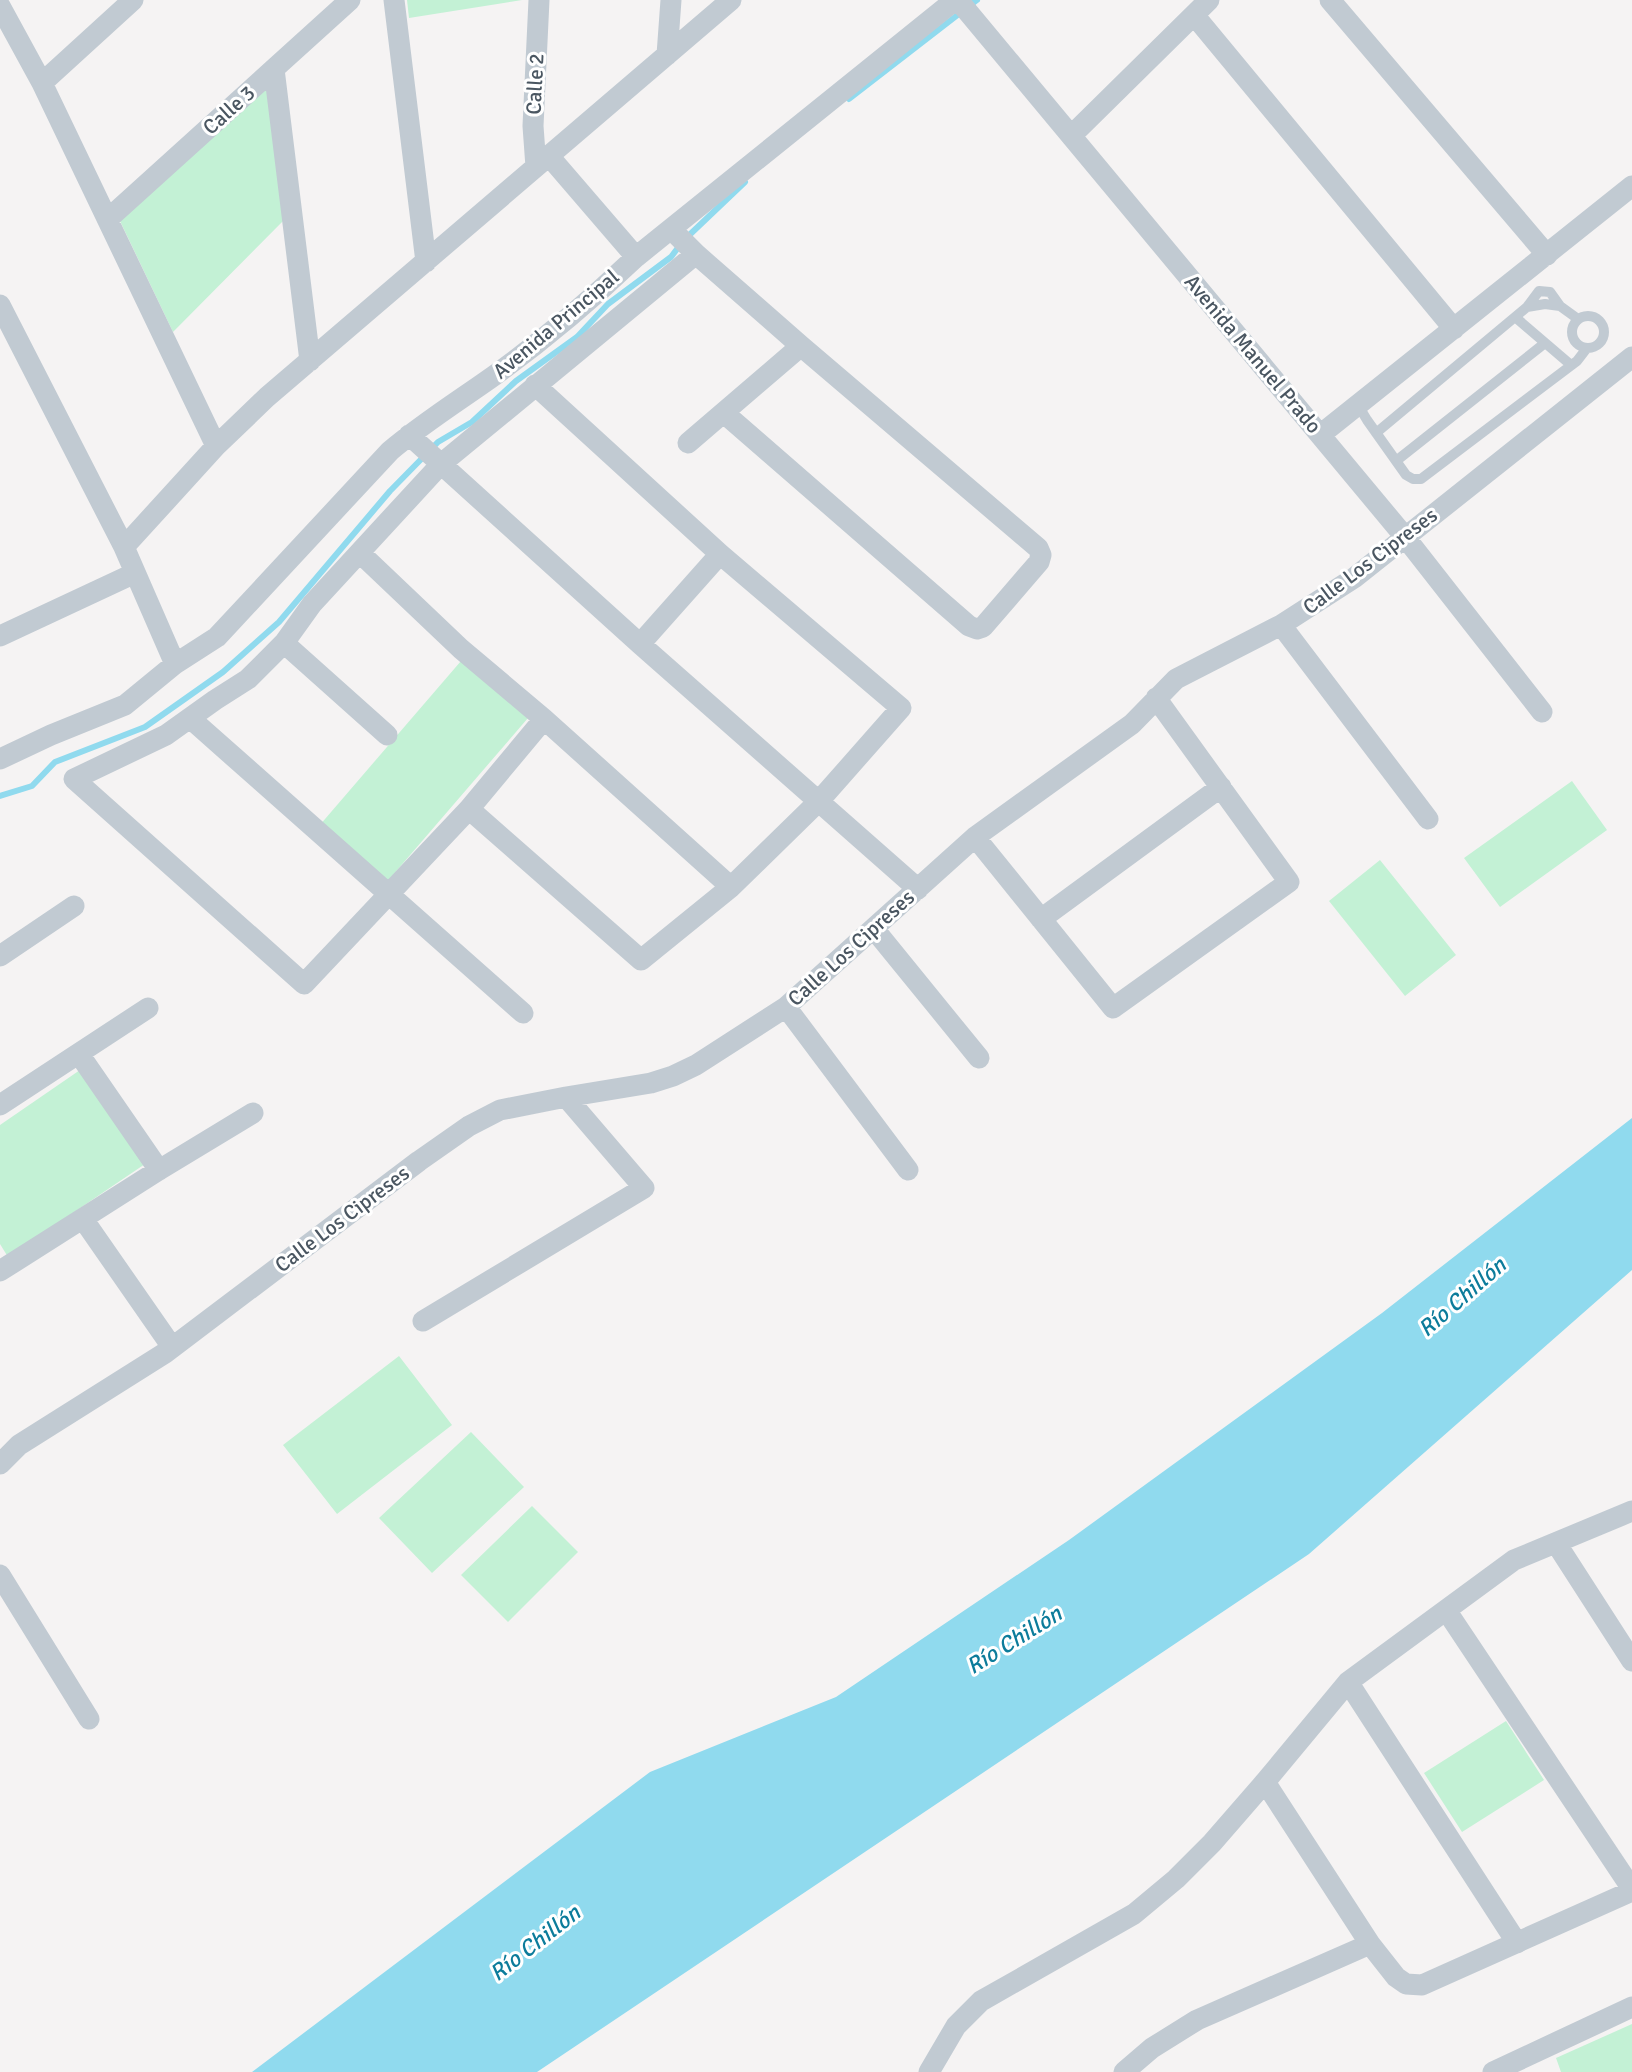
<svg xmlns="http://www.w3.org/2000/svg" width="1632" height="2072" viewBox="0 0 1632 2072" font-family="Signika,sans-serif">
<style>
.green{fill:#c3f1d5}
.water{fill:#90daee}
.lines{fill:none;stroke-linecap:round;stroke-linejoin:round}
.stream{stroke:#90daee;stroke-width:6}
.service{stroke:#c1cad2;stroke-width:10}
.minor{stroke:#c1cad2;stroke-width:21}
.labels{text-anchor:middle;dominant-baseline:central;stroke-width:6;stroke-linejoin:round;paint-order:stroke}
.street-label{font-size:21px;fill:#4a5661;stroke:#fff}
.water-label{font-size:23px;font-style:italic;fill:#0c7c9b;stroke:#fff}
</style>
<rect width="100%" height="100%" fill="#f5f3f3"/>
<path class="green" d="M407 0H522L409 18Z
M267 88 285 219 173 332 120 221Z
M461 661 528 718 386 883 319 826Z
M1572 781 1607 830 1500 907 1464 858Z
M1380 860 1456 955 1405 996 1329 901Z
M80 1070 145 1164 8 1257 0 1244V1125Z
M399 1356 452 1425 337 1514 283 1445Z
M471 1432 524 1487 432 1573 379 1518Z
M532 1506 578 1552 508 1622 461 1575Z
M1506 1721 1544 1780 1462 1832 1424 1773Z
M1632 2024V2072H1561L1556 2058Z"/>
<path class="water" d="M1632 1118V1270L1309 1554 537 2072H252L650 1772 836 1697 1069 1540 1382 1313Z"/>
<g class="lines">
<path class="stream" d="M849 99 977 0
M0 796 32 786 55 762 145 727 223 672 279 622 390 491 438 442 472 422 516 381 577 337 608 304 671 257 683 241 745 182"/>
<path class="service" d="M1527 307 1545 304 1560 306
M1572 332a16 16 0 1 1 32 0a16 16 0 1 1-32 0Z
M1515 317 1571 365
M1358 405 1367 420 1406 475 1413 479H1421L1577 361 1587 348
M1376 433 1527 307 1539 291 1550 292 1560 306 1578 319
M1396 461 1545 343"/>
<path class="minor" d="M394 0 426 262
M958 0 1405 537 1542 712
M1330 0 1547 255
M0 6 42 83 216 446
M1194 15 1454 329
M667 55 671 0
M274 69 310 361
M42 83 133 0
M1071 136 1209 0
M549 156 636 257
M536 167 533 126 539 0
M108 219 350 0
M671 229 696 254 801 346 1038 548 1041 555 1039 562 983 627 977 629 969 626 724 413
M0 305 124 547 175 664
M409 435 640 644 918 889
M1320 435 1632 186
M688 443 801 346
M124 547 216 446 267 397 731 0
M360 553 461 649 544 719 731 887
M1281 625 1428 819
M0 636 135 573
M284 643 387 735
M640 644 720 554
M191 719 523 1013
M544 719 469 809 304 984 74 779 166 735 215 700 248 679 284 643 312 604 441 464 696 254
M0 759 51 735 125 705 175 664 217 637 390 451C423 423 460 400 495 375 545 339 592 299 636 257L955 0
M469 809 641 960 731 887 819 801 901 708 720 554 535 385
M975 837 1113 1008 1289 882 1156 698
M1041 919 1221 787
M874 929 979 1058
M0 956 74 906
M786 1007 908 1170
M79 1054 159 1170
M0 1105 148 1008
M83 1219 172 1347
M0 1271 159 1170 253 1113
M423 1321 644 1188 566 1097
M0 1464 19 1445 165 1353 419 1161 469 1126 500 1110 566 1097 651 1083 673 1076 696 1065 786 1007 975 837 1132 724 1176 679 1281 625 1354 578 1632 357
M1556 1543 1632 1661
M0 1575 89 1719
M1446 1610 1632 1889
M1348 1682 1517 1943
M1265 1782 1370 1944 1396 1977 1406 1984 1422 1985 1632 1891
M929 2072 956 2026 981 2001 1134 1914 1176 1879 1212 1843 1265 1782 1348 1682 1514 1560 1632 1511
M1124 2072 1152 2048 1197 2020 1370 1944
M1493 2072 1632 2007"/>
</g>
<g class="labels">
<g class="street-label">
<text transform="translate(535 84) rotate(-87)">Calle 2</text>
<text transform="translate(229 110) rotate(-42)">Calle 3</text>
<text transform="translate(556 324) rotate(-40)">Avenida Principal</text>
<text transform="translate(1253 354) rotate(50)">Avenida Manuel Prado</text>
<text transform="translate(1370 561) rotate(-37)">Calle Los Cipreses</text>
<text transform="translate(851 948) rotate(-42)">Calle Los Cipreses</text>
<text transform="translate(342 1219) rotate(-37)">Calle Los Cipreses</text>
</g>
<g class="water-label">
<text transform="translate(1462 1297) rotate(-41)">Río Chillón</text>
<text transform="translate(1014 1640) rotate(-32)">Río Chillón</text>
<text transform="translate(535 1943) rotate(-38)">Río Chillón</text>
</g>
</g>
</svg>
